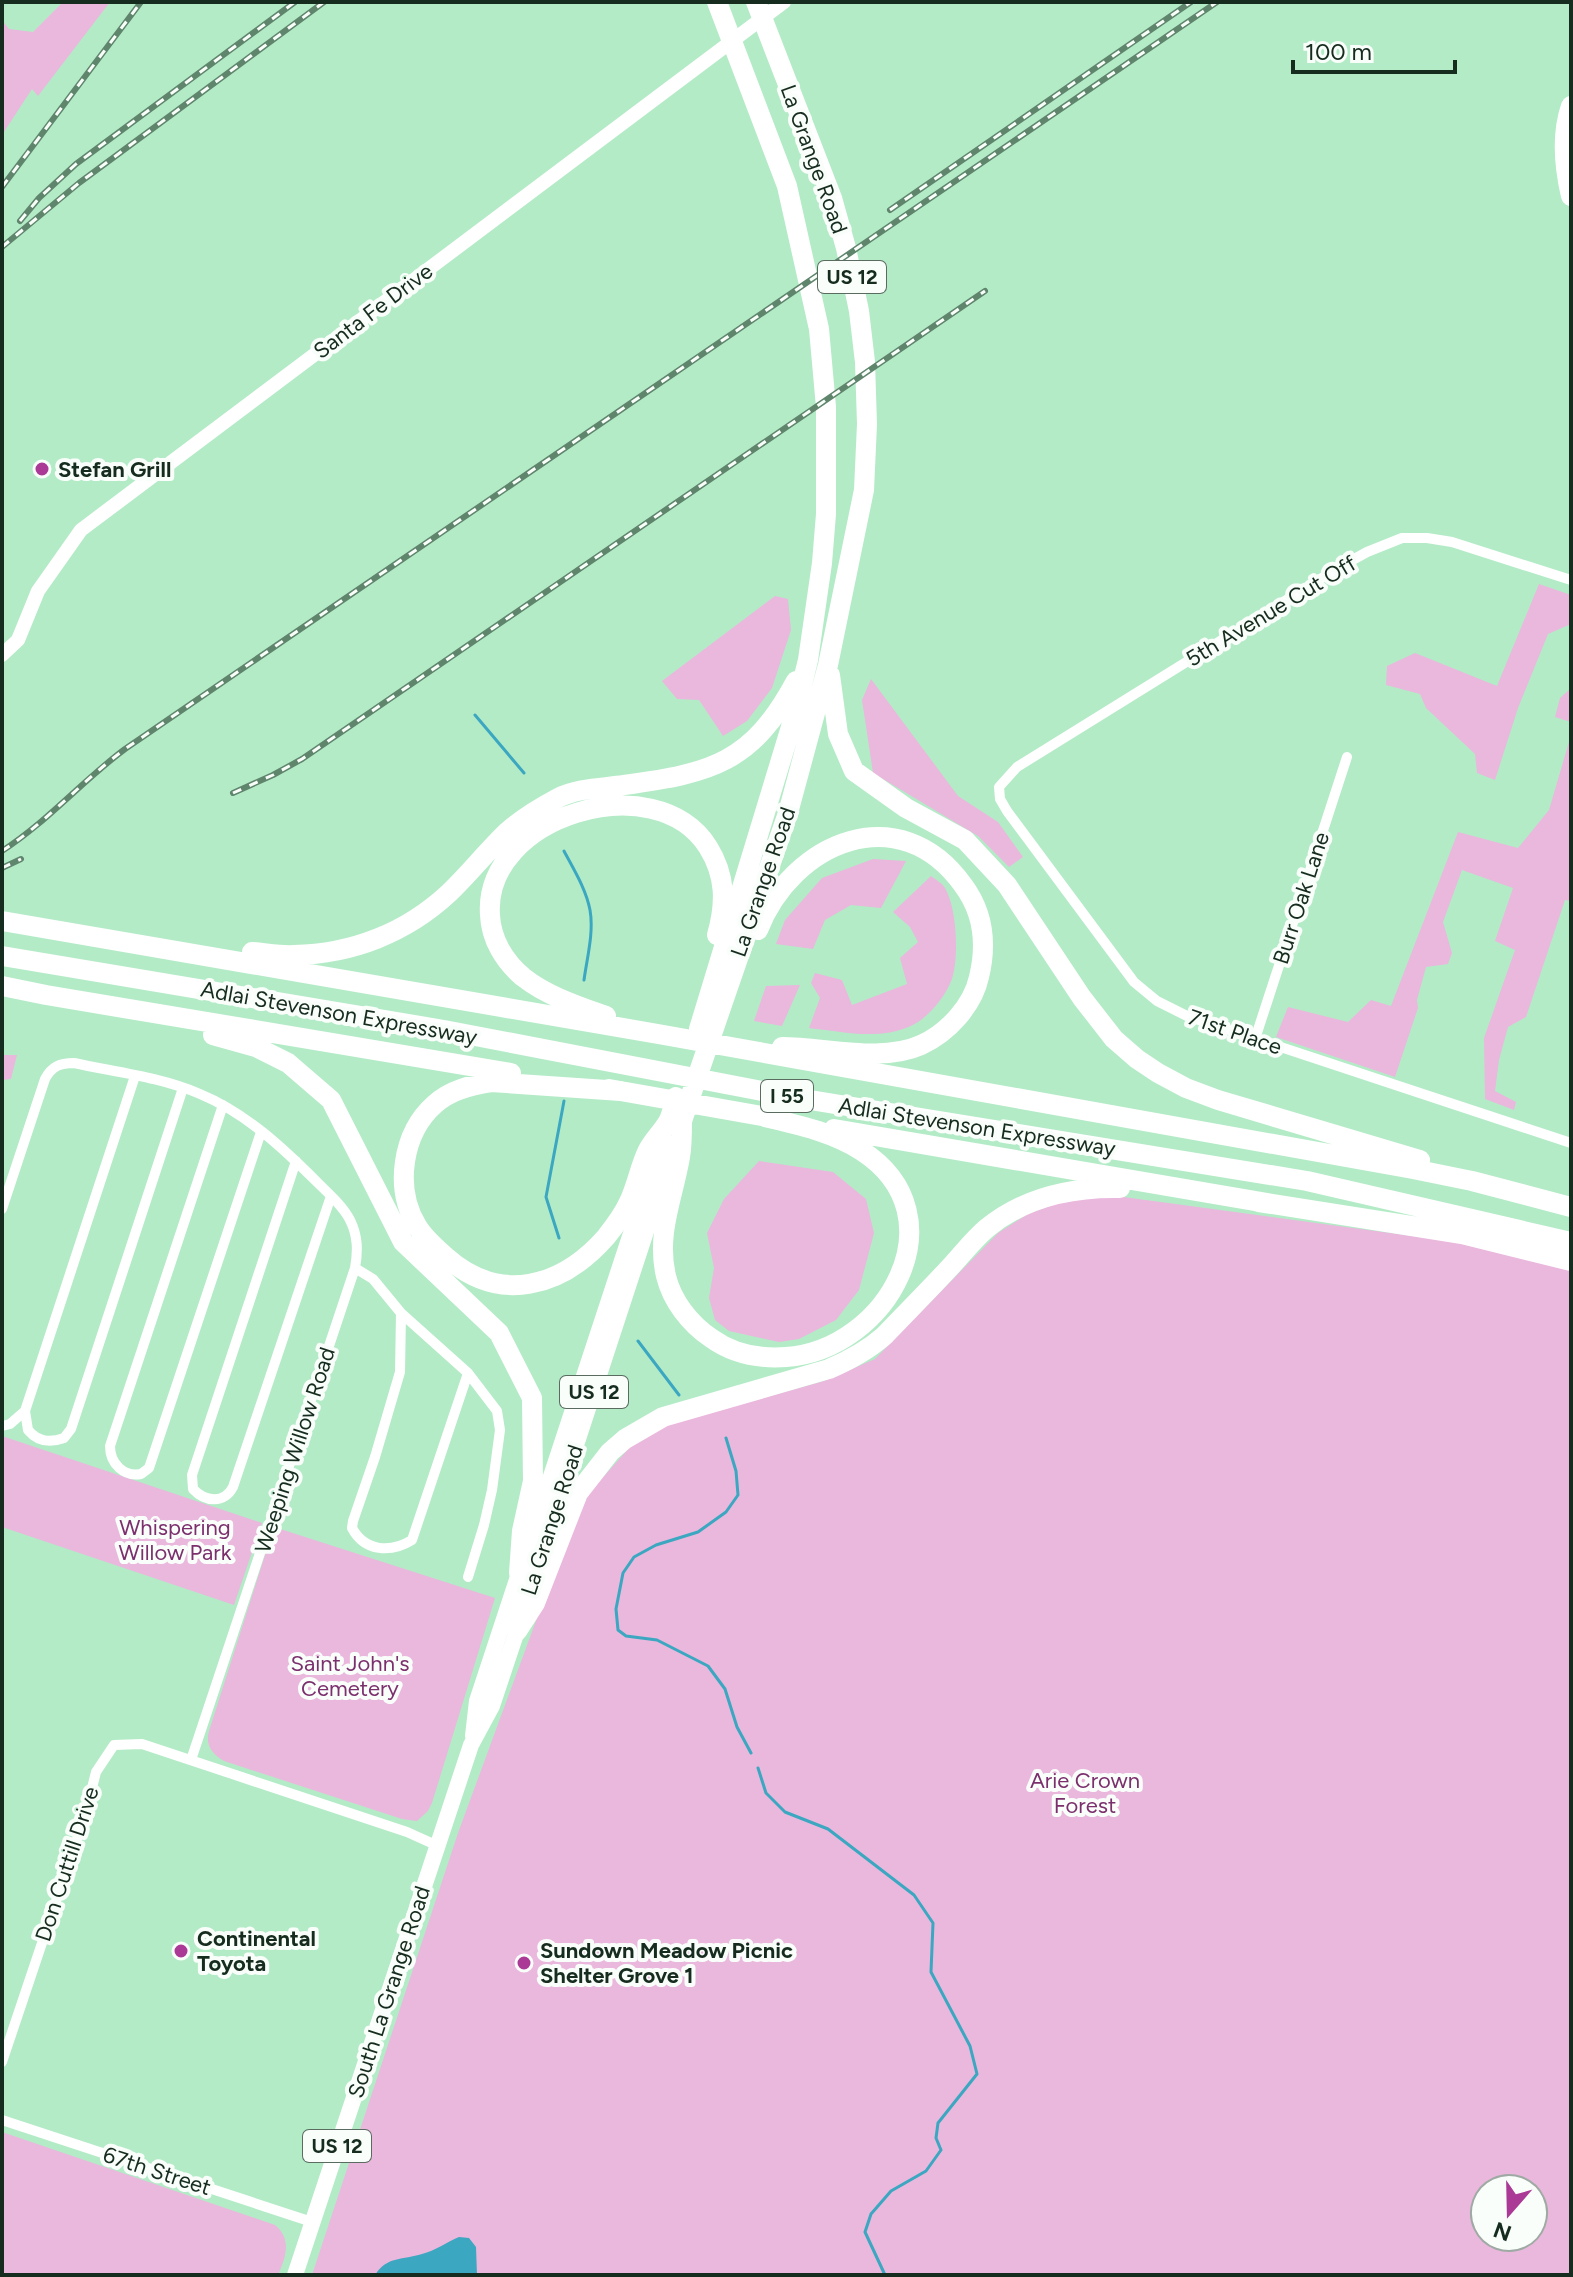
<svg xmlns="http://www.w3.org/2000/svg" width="1573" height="2277" viewBox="0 0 1573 2277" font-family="Figtree,sans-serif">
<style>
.green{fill:#eab7dd;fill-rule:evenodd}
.water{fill:#3ba7c0}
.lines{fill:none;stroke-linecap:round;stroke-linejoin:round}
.stream{stroke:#3ba7c0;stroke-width:3}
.street{stroke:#fff;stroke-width:10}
.secondary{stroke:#fff;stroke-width:14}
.primary{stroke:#fff;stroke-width:16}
.highway{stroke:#fff;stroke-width:20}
.rail-casing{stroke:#5f856c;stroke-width:6}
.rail{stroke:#f9fefb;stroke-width:3;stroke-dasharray:9;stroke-linecap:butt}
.poi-dot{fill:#ab3a96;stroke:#f9fefb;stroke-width:3}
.labels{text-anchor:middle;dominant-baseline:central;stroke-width:8;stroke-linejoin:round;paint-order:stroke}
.shield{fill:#f9fefb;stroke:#5a6b60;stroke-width:2}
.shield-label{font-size:20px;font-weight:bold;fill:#162c1e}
.street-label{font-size:22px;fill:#162c1e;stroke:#f9fefb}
.poi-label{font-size:22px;font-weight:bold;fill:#162c1e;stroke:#f9fefb;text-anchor:start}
.park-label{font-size:22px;fill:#7c2f6d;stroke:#f9fefb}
</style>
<rect width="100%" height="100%" fill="#b4ebc7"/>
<path class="green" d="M63 2H110L38 96 32 89 2 135V20L9 29 33 32Z
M1539 584 1571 595V624L1548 634 1518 708 1495 780 1477 773 1475 754 1426 708 1420 694 1386 685 1387 666 1415 653 1497 686Z
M775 596 788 599 791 630 772 688 747 721 723 736 699 700 677 699 662 681Z
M871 679 958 796 998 822 1023 857 1009 867 978 836 873 773 862 700Z
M1571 688V722L1555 717 1560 698Z
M1571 735V901L1565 900 1526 1017 1508 1027 1499 1060 1495 1091 1516 1102 1514 1110 1485 1099 1484 1038 1515 950 1495 941 1513 888 1462 870 1443 922 1452 953 1448 964 1426 967 1417 1000 1418 1008 1395 1077 1276 1037 1288 1007 1348 1022 1371 1000 1391 1006 1458 832 1518 848 1549 810Z
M873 859 906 861 881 908 851 905 825 920 813 949 776 944 785 920 822 878Z
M931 876C936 880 942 883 945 888 957 908 959 957 952 979 946 995 932 1013 918 1022 886 1042 844 1032 809 1028L820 998 811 983 815 973 842 980 852 1005 907 984 900 958 918 942 910 927 893 912Z
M800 985 782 1026 754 1021 766 986Z
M2 1055H17L11 1079 2 1080Z
M759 1161 833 1172 866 1199 874 1233 859 1290 836 1320 799 1339 779 1342 729 1331 715 1320 709 1298 714 1268 707 1233 724 1199Z
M1116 1196 1442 1240 1503 1251 1571 1270V2275H312L458 1833 558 1561 589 1493 638 1438 673 1423 824 1381 875 1359 998 1233 1028 1214 1055 1204 1082 1198ZM1485 2189H1533V2237H1485Z
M2 1436 262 1523 234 1605 2 1527Z
M274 1527 495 1598 432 1803 428 1811 417 1821 402 1819 224 1761C212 1754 205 1745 209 1731Z
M2 2132 275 2225C292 2239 286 2257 278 2275H2Z"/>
<path class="water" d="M459 2237 469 2238 476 2247 477 2275H375C387 2256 403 2260 422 2254 435 2251 447 2242 459 2237Z"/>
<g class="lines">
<path class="stream" d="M475 715 524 773
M564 851C574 870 586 889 590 910 594 932 587 958 584 980
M559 1238 546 1197 564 1101
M638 1341 679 1395
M726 1438 736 1471 738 1495 726 1512 698 1532 656 1545 634 1557 623 1573 616 1609 618 1630 626 1636 657 1640 708 1666 725 1689 737 1727 751 1753
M758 1768 766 1793 785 1812 828 1829 914 1895 933 1923 931 1972 970 2046 977 2074 938 2123 936 2138 941 2150 926 2171 891 2191 871 2214 865 2232 885 2275"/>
<path class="street" d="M1571 580 1452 542 1427 538H1402L1367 552 1338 568 1017 767 999 787 1000 799 1007 811 1134 982 1157 1001 1187 1016 1571 1143
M1255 1039 1347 757
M223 1105 110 1446C110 1464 124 1477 141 1474L149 1468 261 1132
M296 1161 192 1475 193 1489C205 1502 224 1504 233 1487L331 1196
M2 1209 45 1079C52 1066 60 1063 74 1063 115 1072 161 1077 200 1094 246 1113 283 1148 318 1183 329 1194 343 1206 350 1220 358 1236 358 1251 355 1268L191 1760
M355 1268 373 1279 401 1313 400 1372 375 1457 353 1521 352 1528C365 1552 391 1553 412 1540L468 1373
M401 1313 468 1373 497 1411 500 1430 492 1490 484 1525 468 1577
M25 1411 135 1076
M2 1426 10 1424 25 1411 28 1430C38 1442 50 1443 64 1438L71 1429 183 1088
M2 2062 86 1812 96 1772 114 1745 142 1744 407 1832 438 1846
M2 2120 312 2222"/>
<path class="secondary" d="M2 655 18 640 38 591 81 530 784 2"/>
<path class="primary" d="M473 1736 477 1701 664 1133
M295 2275 471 1745 492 1706 517 1631 540 1555 675 1143"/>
<path class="highway" d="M756 2 832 198 846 248 859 311 865 362 867 424 864 490 828 665 788 813 682 1121C682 1133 682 1146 680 1157 673 1198 656 1234 666 1276 672 1301 690 1324 711 1338 733 1354 759 1359 786 1357 887 1350 962 1216 862 1151 833 1132 798 1125 765 1117
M1571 106C1561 135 1564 166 1571 196
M830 675 838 734 854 771 906 808 965 840 1007 885 1082 998 1114 1039 1137 1059 1158 1073 1186 1088 1218 1100 1420 1160
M2 921 658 1034 1413 1169 1472 1181 1571 1207
M758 930C793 841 900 797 963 885 984 913 987 944 979 977 973 1005 948 1033 921 1045 881 1063 825 1047 782 1047
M252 952C266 953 280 956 294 955 352 954 406 933 449 893 469 874 487 851 508 831 523 818 541 807 558 798 577 788 603 788 624 785 712 773 752 763 796 681
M2 956 444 1030 804 1099 1307 1181 1571 1242
M2 986 46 995 511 1073
M606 1016C578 1006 547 996 523 977 504 961 491 939 490 915 483 816 656 764 708 847 726 876 726 903 717 935
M699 1029 794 717 808 660 822 563 826 514V407L819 329 787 186 717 2
M213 1035 256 1047 288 1063 331 1100 403 1242 499 1333 532 1398 533 1481 522 1531 519 1573
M609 1089 779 1119
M621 1091 491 1082C471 1085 450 1090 435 1104 402 1133 394 1188 417 1226 424 1238 436 1248 446 1257 500 1305 562 1287 606 1237 614 1227 624 1213 629 1202 637 1185 640 1166 648 1150 654 1139 663 1131 669 1120 672 1113 674 1104 676 1097
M834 1129 1272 1204
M1259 1202 1462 1234 1571 1261
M517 1631 535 1603 578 1493 610 1452 625 1439 663 1417 829 1369C850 1360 867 1351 884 1336 907 1312 930 1289 953 1264 964 1252 974 1239 987 1228 1025 1197 1071 1187 1120 1188"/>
<defs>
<path id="rail" d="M2 187 141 2
M890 210 1191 2
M20 221 39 198 76 164 295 2
M2 247 79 183 324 2
M233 793 273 775 302 759 985 291
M2 851C47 822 82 781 125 749L1217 2
M2 868 21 859"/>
</defs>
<use href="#rail" class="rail-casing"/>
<use href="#rail" class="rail"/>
</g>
<g class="poi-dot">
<circle cx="42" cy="469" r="8"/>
<circle cx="181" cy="1951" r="8"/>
<circle cx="524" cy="1963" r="8"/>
</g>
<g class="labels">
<g class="shield">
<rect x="818" y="261" width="68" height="32" rx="6"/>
<rect x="761" y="1080" width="52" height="32" rx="6"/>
<rect x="560" y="1376" width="68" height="32" rx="6"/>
<rect x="303" y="2130" width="68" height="32" rx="6"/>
</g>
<g class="shield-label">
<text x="852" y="277">US 12</text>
<text x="787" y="1096">I 55</text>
<text x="594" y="1392">US 12</text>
<text x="337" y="2146">US 12</text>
</g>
<g class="street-label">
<text transform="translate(814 159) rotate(70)">La Grange Road</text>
<text transform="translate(373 311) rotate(-37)">Santa Fe Drive</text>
<text transform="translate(1271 611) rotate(-31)">5th Avenue Cut Off</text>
<text transform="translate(763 882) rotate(-71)">La Grange Road</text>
<text transform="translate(1301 898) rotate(-72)">Burr Oak Lane</text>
<text transform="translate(339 1013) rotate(10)">Adlai Stevenson Expressway</text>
<text transform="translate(1235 1032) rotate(19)">71st Place</text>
<text transform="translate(977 1127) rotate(9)">Adlai Stevenson Expressway</text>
<text transform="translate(295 1450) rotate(-72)">Weeping Willow Road</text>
<text transform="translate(552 1520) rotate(-72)">La Grange Road</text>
<text transform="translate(67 1864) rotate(-72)">Don Cuttill Drive</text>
<text transform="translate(389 1992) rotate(-72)">South La Grange Road</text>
<text transform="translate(157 2171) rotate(18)">67th Street</text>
</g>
<g class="poi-label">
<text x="58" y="469">Stefan Grill</text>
<text x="197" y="1938">Continental<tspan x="197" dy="25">Toyota</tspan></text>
<text x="540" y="1950">Sundown Meadow Picnic<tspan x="540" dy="25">Shelter Grove 1</tspan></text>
</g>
<g class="park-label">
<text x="175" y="1527">Whispering<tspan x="175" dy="25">Willow Park</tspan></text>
<text x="350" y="1663">Saint John's<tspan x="350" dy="25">Cemetery</tspan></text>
<text x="1085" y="1780">Arie Crown<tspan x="1085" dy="25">Forest</tspan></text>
</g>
</g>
<rect width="1573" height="2277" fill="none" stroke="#162c1e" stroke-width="8"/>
<g transform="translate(1509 2213) rotate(200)"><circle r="38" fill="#f9fefb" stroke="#9eaaa3" stroke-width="2"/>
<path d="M0-6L14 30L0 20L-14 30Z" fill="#ab3a96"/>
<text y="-12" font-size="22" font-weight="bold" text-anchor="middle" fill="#162c1e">N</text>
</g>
<path d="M1293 60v12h162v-12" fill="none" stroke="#162c1e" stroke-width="4"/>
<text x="1305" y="60" font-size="24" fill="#162c1e" stroke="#f9fefb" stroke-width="6" paint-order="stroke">100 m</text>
</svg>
